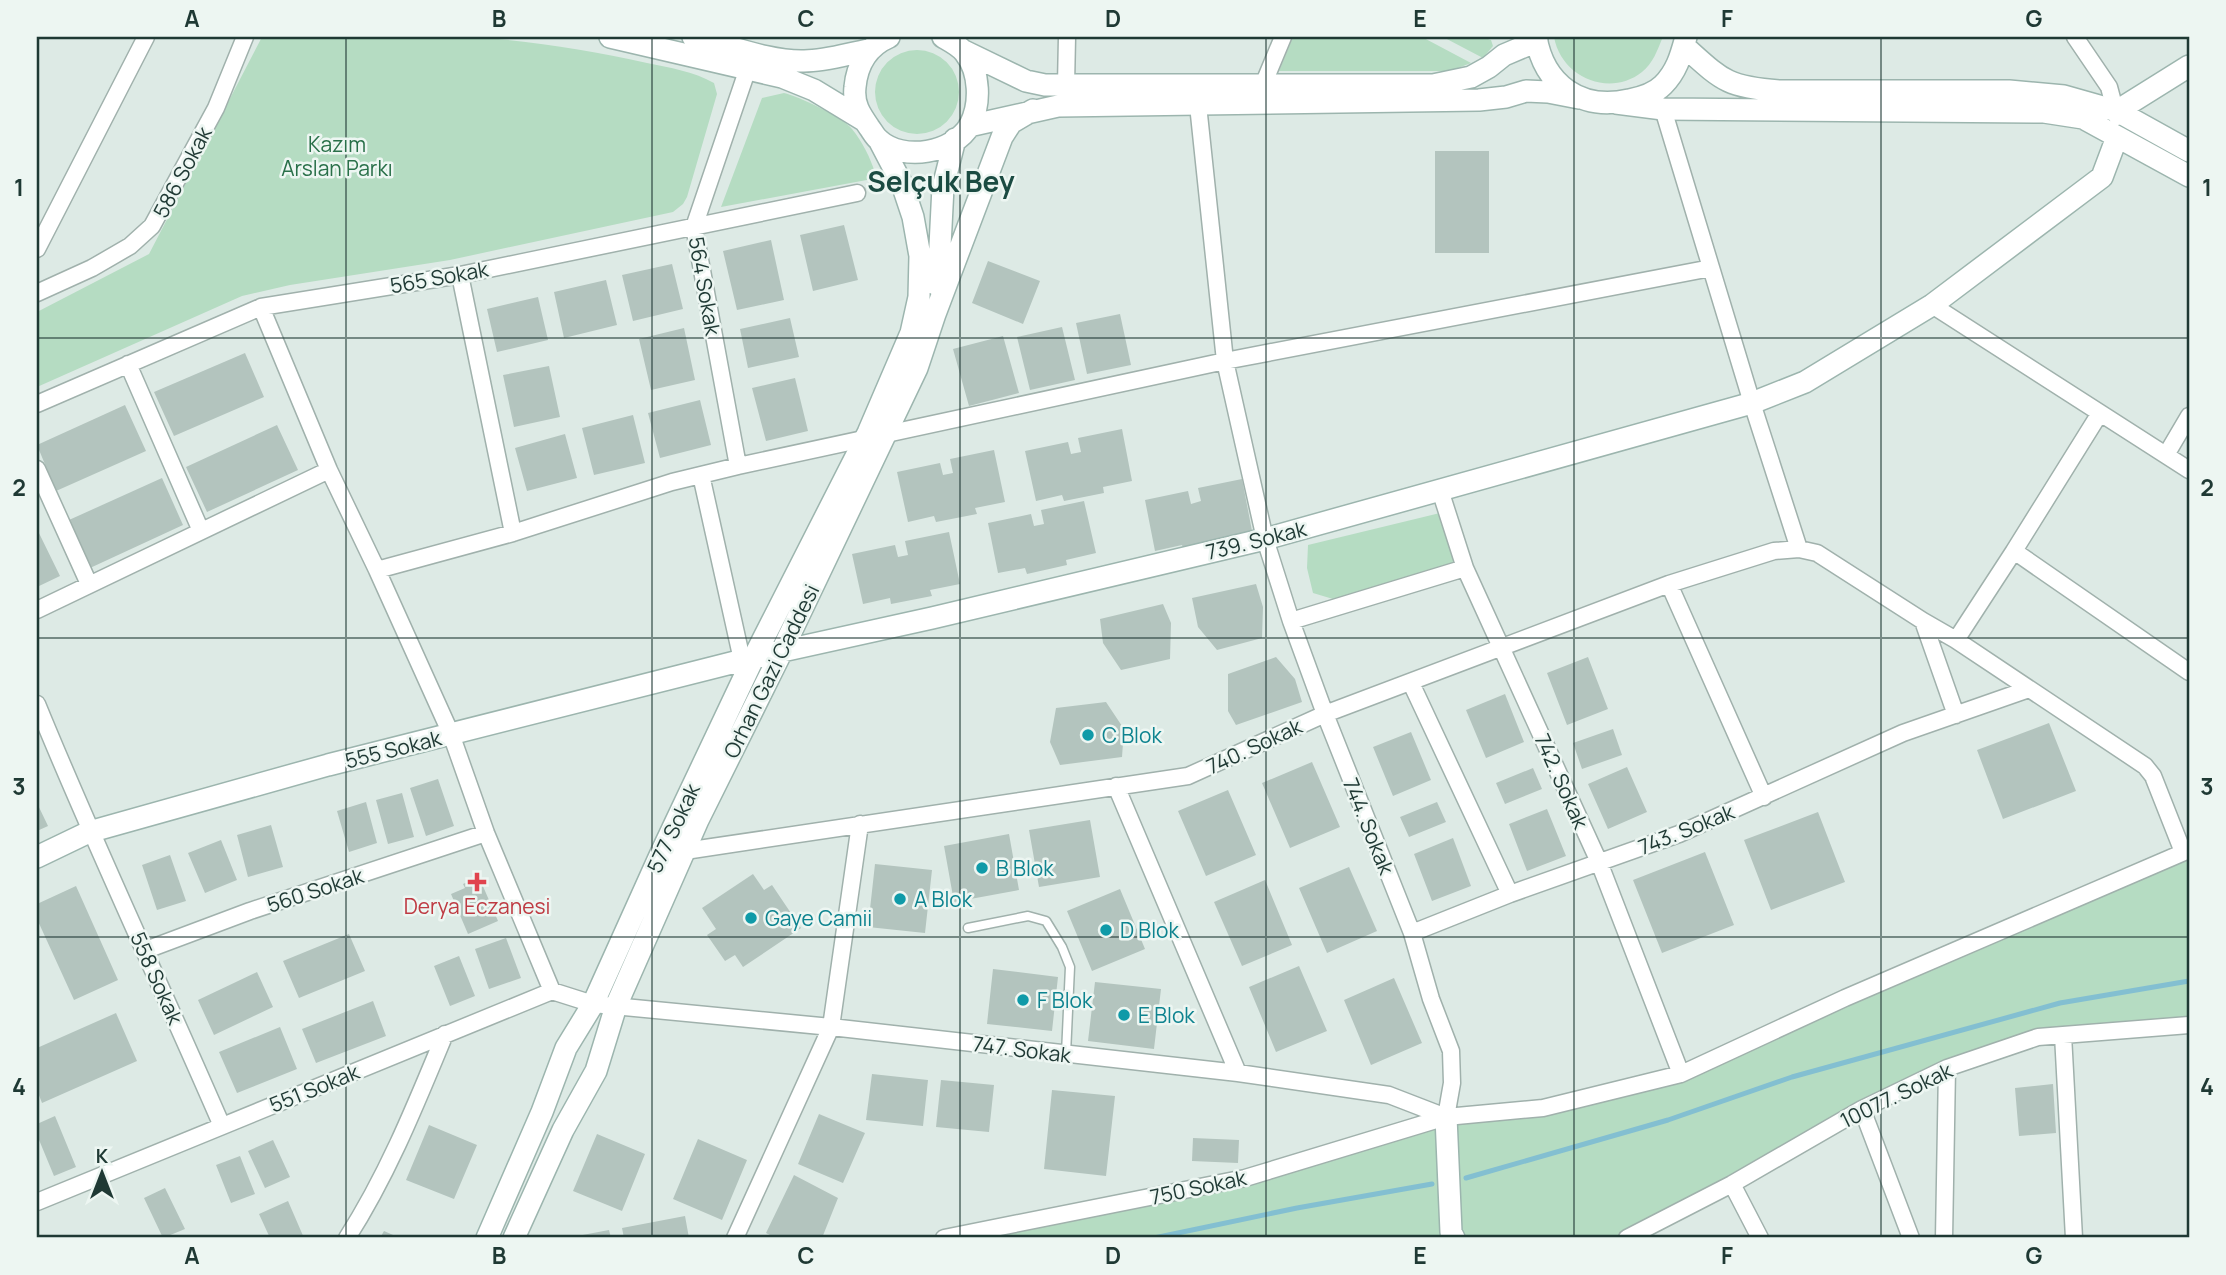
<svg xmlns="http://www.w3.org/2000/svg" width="2226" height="1275" viewBox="0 0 2226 1275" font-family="Manrope,sans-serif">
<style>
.green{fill:#b5dcc2}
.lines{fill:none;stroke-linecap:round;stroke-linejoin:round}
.stream{stroke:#83bfd1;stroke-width:5}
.building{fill:#b3c4be}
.lane-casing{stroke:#a0b1ac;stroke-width:11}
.street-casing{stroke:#a0b1ac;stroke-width:19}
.secondary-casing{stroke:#9cb5ae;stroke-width:24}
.lane{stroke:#fff;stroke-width:8}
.street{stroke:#fff;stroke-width:16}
.secondary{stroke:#fff;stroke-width:21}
.grid{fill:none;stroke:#1f3934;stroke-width:2;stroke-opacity:0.55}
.culture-dot{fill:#0f9aa8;stroke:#edf6f2;stroke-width:2.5}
.health-dot{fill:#e0444e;stroke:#edf6f2;stroke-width:2.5}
.labels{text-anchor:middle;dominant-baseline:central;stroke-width:5;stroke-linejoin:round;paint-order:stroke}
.park-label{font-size:21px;fill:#297049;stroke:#edf6f2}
.street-label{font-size:21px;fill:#1f3934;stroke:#edf6f2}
.culture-label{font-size:21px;fill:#0d838f;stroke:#edf6f2;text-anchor:start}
.health-label{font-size:21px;fill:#be3a42;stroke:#edf6f2}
.district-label{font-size:28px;font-weight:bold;fill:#1b4b42;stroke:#edf6f2}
.neatline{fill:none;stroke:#1f3934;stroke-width:2.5}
.grid-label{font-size:23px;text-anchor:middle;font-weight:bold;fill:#1f3934}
</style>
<rect width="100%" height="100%" fill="#ddeae5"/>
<path class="green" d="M262 37H474C532 41 590 50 647 63 670 68 693 71 714 83L717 94 687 197 683 204 673 212 450 260 290 285 242 296 37 387V312L149 254Z
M1293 37H1422L1471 63 1450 71H1279Z
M1443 37H1482L1491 40 1493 46 1483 58Z
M1554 37H1662V39C1657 51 1653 63 1642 72 1609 98 1561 77 1554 37Z
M875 92a42 42 0 1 1 84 0a42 42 0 1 1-84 0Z
M784 93C798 96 844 118 852 129 862 141 871 159 875 173L872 179 721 207 762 98Z
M1440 513 1460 563 1354 602 1333 599 1313 593 1307 568 1308 545Z
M2189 850V1025L2038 1037 1947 1068 1627 1238H944L1245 1178 1446 1117 1543 1108 1681 1074Z"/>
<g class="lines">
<path class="stream" d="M1466 1178 1668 1120 1792 1077 2060 1003 2189 981
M1154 1238 1297 1208 1432 1184"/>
</g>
<path class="building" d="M1435 151H1489V253H1435Z
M844 225 858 280 813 291 800 235Z
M771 240 784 300 737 310 723 251Z
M988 261 1040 281 1023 324 972 303Z
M672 264 683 309 633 321 622 275Z
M606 280 617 325 564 338 554 292Z
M538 297 548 340 497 352 487 309Z
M1120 314 1131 365 1087 374 1076 323Z
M790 318 799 357 748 368 740 329Z
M1062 327 1075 380 1030 390 1017 337Z
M684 328 695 380 651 390 639 339Z
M1003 336 1019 393 969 406 953 349Z
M245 353 264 397 174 436 154 392Z
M549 366 560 417 514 427 503 375Z
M795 378 808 431 766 441 752 388Z
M700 400 711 445 660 458 648 413Z
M125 405 146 451 56 491 37 445Z
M633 415 645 463 594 475 582 428Z
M277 425 298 470 207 512 186 467Z
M1122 429 1132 481 1103 487 1104 493 1064 501 1062 495 1036 501 1025 451 1068 442 1071 454 1081 452 1078 438Z
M565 434 577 478 527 491 515 448Z
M994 450 1005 502 975 508 977 514 936 522 934 516 908 522 897 472 940 463 943 475 953 473 950 459Z
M162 478 183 525 90 568 69 520Z
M1242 479 1252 531 1223 537 1224 543 1184 551 1182 545 1155 551 1145 500 1188 491 1191 504 1201 501 1198 488Z
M1084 501 1096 553 1066 560 1067 565 1027 574 1025 568 998 573 988 523 1031 514 1034 526 1044 524 1041 510Z
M37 529 60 576 37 587Z
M949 532 960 584 930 590 932 596 891 604 890 598 863 604 852 554 895 545 898 557 908 555 905 541Z
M1256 584 1263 607 1262 638 1217 650 1198 627 1192 598Z
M1163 604 1171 623 1170 659 1121 670 1103 643 1100 619Z
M1276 657 1295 679 1302 702 1236 725 1228 711V674Z
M1588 657 1608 709 1567 725 1547 673Z
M1505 694 1524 742 1486 758 1466 710Z
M1106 702 1124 729 1122 757 1060 765 1050 742 1056 708Z
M2049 723 2076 791 2003 819 1977 750Z
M1613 729 1622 755 1582 769 1573 743Z
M1411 732 1431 780 1393 796 1373 747Z
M1312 762 1340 827 1290 848 1262 783Z
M1627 767 1647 812 1608 829 1588 784Z
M1533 768 1542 789 1505 804 1496 783Z
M438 779 454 826 426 836 410 788Z
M1228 790 1256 855 1206 876 1178 811Z
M402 793 414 837 388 844 376 800Z
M366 802 377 843 349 852 337 811Z
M1437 802 1446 822 1409 837 1400 817Z
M37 803 48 826 37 831Z
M1547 809 1566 856 1527 871 1509 824Z
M1818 812 1845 882 1771 910 1744 840Z
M1090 820 1100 877 1039 887 1029 830Z
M271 825 283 867 248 877 237 835Z
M1009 834 1019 890 954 902 944 846Z
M1453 838 1471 886 1432 901 1414 854Z
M221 840 237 880 205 893 188 853Z
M1705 852 1734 925 1662 953 1633 880Z
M170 855 186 901 157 910 142 865Z
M875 864 932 870 925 933 868 927Z
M1349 867 1377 931 1327 953 1299 888Z
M753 874 764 890 772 885 801 928 743 967 735 955 725 961 707 935 716 929 702 908Z
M479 877 498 921 468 934 451 894 465 888 463 884Z
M1265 880 1292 945 1242 966 1214 902Z
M76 886 118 980 74 1000 37 919V904Z
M1120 889 1145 949 1092 971 1067 911Z
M349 934 365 971 299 998 283 961Z
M506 938 521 978 489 989 475 949Z
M459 956 475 996 450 1006 434 966Z
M1299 966 1327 1031 1276 1052 1249 987Z
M993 969 1058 977 1052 1031 987 1024Z
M257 972 273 1007 214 1035 198 1000Z
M1394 978 1422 1043 1371 1065 1344 1000Z
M1095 982 1161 989 1154 1049 1088 1041Z
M373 1001 386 1036 316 1063 302 1029Z
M116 1013 137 1061 42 1103 37 1090V1048Z
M280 1027 297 1069 237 1093 219 1052Z
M872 1074 928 1080 923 1126 866 1120Z
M941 1080 994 1085 989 1132 936 1127Z
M2053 1084 2056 1133 2019 1136 2015 1088Z
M1052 1090 1115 1096 1106 1176 1044 1169Z
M819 1114 865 1133 843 1183 798 1164Z
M55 1116 76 1167 54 1176 37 1135V1124Z
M429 1125 477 1145 454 1199 406 1180Z
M597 1134 645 1154 622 1211 573 1191Z
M1193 1138 1239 1140 1238 1163 1192 1161Z
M698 1139 747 1160 722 1220 673 1199Z
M273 1140 290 1177 265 1188 248 1151Z
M240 1156 255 1194 231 1203 216 1165Z
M794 1175 838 1198 822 1238H776L766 1233Z
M165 1188 185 1229 163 1238 144 1198Z
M288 1201 304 1238H270L259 1214Z
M685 1216 689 1238H624L622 1228Z
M609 1230 611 1238H572V1237Z
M384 1231 400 1238H380Z"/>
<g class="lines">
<defs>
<path id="lane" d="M968 928 1028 916 1046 921 1062 947 1070 967 1066 1054"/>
<path id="street" d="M2075 37 2109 87 2117 117
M1066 85 1067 37
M1263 85 1283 37
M1198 105 1225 361 1265 539 1291 621 1325 714 1412 933 1431 999 1451 1051 1452 1083 1446 1117
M1663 109 1752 403 1799 549
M37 249 146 37
M460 275 513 533
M37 293 92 268 130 246 152 226 216 108 245 37
M1932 305 2189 470
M261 307 329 470 377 570 451 734 486 833 552 991
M128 364 201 531
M37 404 261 307 460 275 857 193
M2166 455 2189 416
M738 466 694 227 747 71
M37 469 89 584
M701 475 742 660
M1440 490 1465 568 1599 862 1681 1074
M2014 551 2100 413
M377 570 513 533 672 482 738 466 1225 361 1711 268
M1669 584 1764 797
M37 610 329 470
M1291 621 1465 568
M1956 640 2145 766 2153 776 2183 852
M1411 683 1510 894
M37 704C95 846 161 985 222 1126
M1956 715 1923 621 1956 640 2014 551 2189 672
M1116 786 1238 1073
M685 851 1188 776 1325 714 1669 584 1774 551 1799 549 1817 553 1923 621
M1412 933 1510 894 1679 834 1903 733 2029 689
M146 950 250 911 486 833
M2063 1035 2074 1238
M1862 1109 1911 1238
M1732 1184 1760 1238
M37 1202 552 991 593 1004 831 1027 1238 1073 1389 1095 1446 1117
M347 1238C388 1174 416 1104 445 1034
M735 1238 831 1027 860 824
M944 1238 1245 1178 1446 1117 1543 1108 1681 1074 1845 998 2189 850
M1627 1238 1732 1184 1862 1109 1947 1068 2038 1037 2189 1025
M1944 1238 1947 1068"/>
<path id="secondary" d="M610 37 782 77 814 90 865 121
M693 37C727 45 770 62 804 61 826 61 847 54 868 50
M889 37C868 46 857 65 855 87 853 104 860 114 869 127 872 131 875 137 879 140 903 162 954 153 970 125 981 104 980 72 965 53 960 46 950 41 943 37
M1536 37C1544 85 1581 111 1629 100 1640 98 1655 93 1663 85 1677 71 1681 55 1686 37
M1684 46C1722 80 1726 87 1779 91H2009L2064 96 2117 111 2189 151
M964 51 1026 81 1045 85H1433L1471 77 1489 67 1504 55 1537 41
M1616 103 1663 109 2044 112 2083 118 2189 176
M2117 111 2189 66
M969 126 1058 106 1479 100 1506 97 1526 91 1548 92 1579 98
M938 286 943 187 955 139
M37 857 89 832 328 765 755 657 932 618 1265 539 1752 403 1805 382 1932 305 2102 177 2117 137
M1446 1117 1451 1232 1454 1238
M487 1238 542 1112 566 1048 593 1004 662 851 751 663 868 433 911 333 919 297 920 256 913 217 902 184 879 140
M514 1238 563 1130 596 1071 616 1006 698 820 780 655 917 368 935 314 1002 137 1011 123 1033 110"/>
</defs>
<use href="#lane" class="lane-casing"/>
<use href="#street" class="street-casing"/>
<use href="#secondary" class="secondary-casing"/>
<use href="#lane" class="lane"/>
<use href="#street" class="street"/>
<use href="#secondary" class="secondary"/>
</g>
<path class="grid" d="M346 37V1238M652 37V1238M960 37V1238M1266 37V1238M1574 37V1238M1881 37V1238M37 338H2189M37 638H2189M37 937H2189"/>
<g class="culture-dot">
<circle cx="1088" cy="735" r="7"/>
<circle cx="982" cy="868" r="7"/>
<circle cx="900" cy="899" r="7"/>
<circle cx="751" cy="918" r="7"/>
<circle cx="1106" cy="930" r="7"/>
<circle cx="1023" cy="1000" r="7"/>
<circle cx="1124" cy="1015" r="7"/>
</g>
<path class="health-dot" d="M473.5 871.5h7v7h7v7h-7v7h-7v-7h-7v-7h7z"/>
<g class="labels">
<g class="park-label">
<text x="337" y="144">Kazım<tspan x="337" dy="24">Arslan Parkı</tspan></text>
</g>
<g class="street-label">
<text transform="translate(182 172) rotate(-62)">586 Sokak</text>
<text transform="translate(439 277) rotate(-10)">565 Sokak</text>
<text transform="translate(705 286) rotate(80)">564 Sokak</text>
<text transform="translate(1256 540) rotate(-14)">739. Sokak</text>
<text transform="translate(771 671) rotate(-64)">Orhan Gazi Caddesi</text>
<text transform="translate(1254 746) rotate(-25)">740. Sokak</text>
<text transform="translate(393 749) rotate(-14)">555 Sokak</text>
<text transform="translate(1562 781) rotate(66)">742. Sokak</text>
<text transform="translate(1369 826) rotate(68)">744. Sokak</text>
<text transform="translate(673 828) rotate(-65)">577 Sokak</text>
<text transform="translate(1686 829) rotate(-22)">743. Sokak</text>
<text transform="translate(315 890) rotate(-18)">560 Sokak</text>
<text transform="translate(157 978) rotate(66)">558 Sokak</text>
<text transform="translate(1022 1049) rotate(7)">747. Sokak</text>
<text transform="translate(314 1088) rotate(-22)">551 Sokak</text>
<text transform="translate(1896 1095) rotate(-26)">10077. Sokak</text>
<text transform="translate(1198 1187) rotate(-12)">750 Sokak</text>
</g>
<g class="culture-label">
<text x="1102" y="735">C Blok</text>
<text x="996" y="868">B Blok</text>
<text x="914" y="899">A Blok</text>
<text x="765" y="918">Gaye Camii</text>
<text x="1120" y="930">D Blok</text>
<text x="1037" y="1000">F Blok</text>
<text x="1138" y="1015">E Blok</text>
</g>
<g class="health-label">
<text x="477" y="906">Derya Eczanesi</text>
</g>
<g class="district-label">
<text x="941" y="181">Selçuk Bey</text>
</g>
</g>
<rect width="2226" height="1275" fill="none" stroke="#edf6f2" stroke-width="77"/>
<g transform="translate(102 1173)" stroke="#edf6f2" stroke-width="5" paint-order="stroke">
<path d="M0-5L12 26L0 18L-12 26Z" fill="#1f3934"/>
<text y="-10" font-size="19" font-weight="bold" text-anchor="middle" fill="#1f3934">K</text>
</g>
<rect x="38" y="38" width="2150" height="1198" class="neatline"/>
<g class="grid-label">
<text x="192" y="27">A</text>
<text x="499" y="27">B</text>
<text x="806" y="27">C</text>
<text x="1113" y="27">D</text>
<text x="1420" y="27">E</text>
<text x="1727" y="27">F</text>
<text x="2034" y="27">G</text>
<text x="19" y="196">1</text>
<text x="2207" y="196">1</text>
<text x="19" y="496">2</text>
<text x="2207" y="496">2</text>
<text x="19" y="795">3</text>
<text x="2207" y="795">3</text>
<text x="19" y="1095">4</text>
<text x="2207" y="1095">4</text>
<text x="192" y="1264">A</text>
<text x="499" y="1264">B</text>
<text x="806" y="1264">C</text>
<text x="1113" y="1264">D</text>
<text x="1420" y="1264">E</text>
<text x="1727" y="1264">F</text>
<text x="2034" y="1264">G</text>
</g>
</svg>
